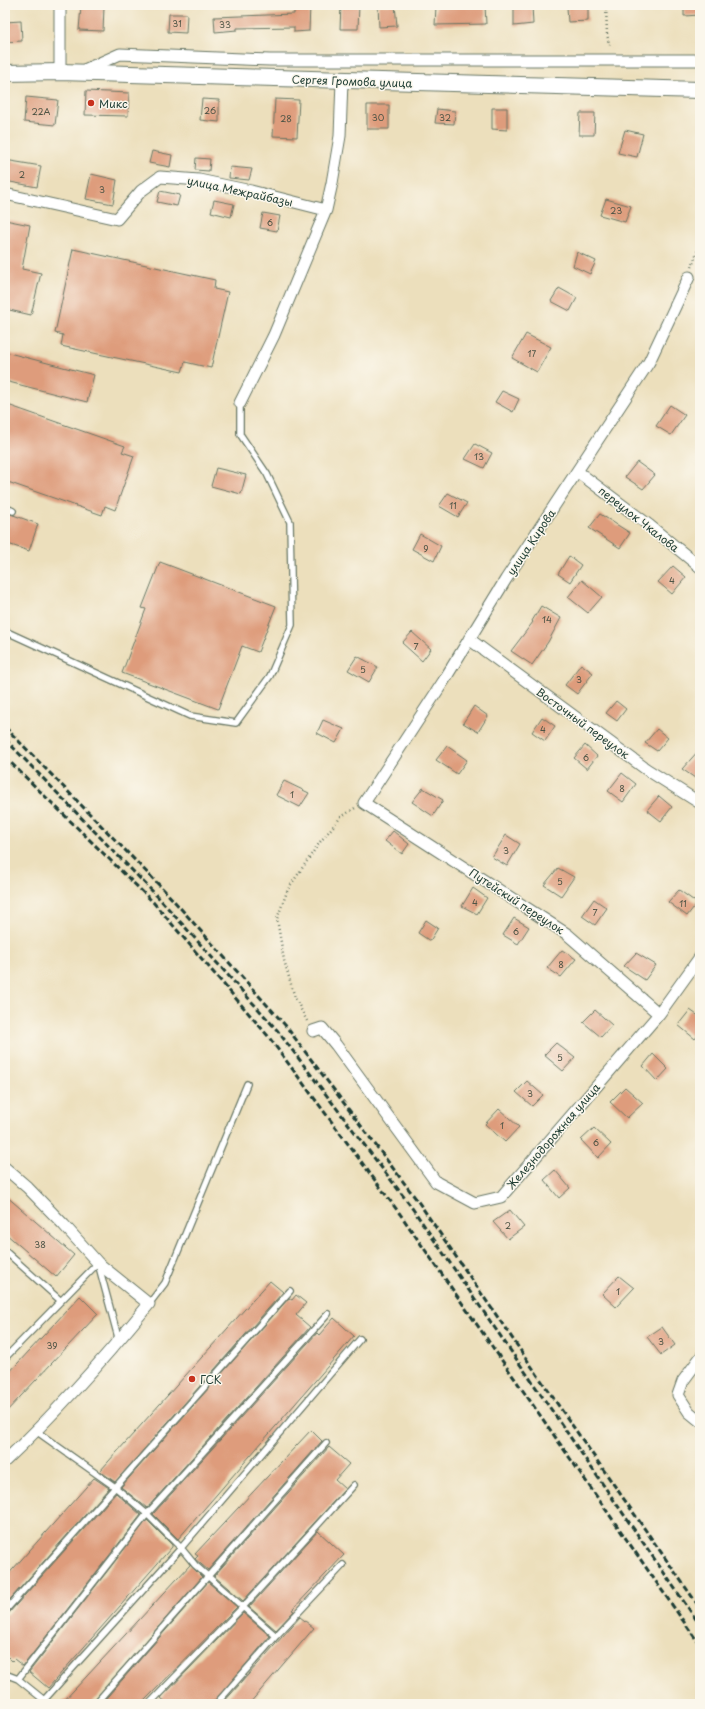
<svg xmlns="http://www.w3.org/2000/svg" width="705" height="1709" viewBox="0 0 705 1709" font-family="'Playpen Sans',sans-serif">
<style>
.building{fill:#de9c7b}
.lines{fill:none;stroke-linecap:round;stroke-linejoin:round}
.lane-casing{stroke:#677664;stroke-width:8}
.street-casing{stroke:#677664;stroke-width:13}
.secondary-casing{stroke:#677664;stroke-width:18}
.path{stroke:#677664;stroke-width:2.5;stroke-dasharray:1 3;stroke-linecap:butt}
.lane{stroke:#fff;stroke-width:5.5}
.street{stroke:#fff;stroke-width:11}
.secondary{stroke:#fff;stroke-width:16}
.rail{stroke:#1f3d34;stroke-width:3;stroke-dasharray:6 3;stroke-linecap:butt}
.poi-dot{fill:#c8321e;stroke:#fbf7ec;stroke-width:1.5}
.labels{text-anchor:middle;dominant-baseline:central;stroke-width:3;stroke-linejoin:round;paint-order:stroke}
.number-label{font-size:9px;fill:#4f5546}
.street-label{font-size:11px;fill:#1f3d34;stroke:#fbf7ec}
.poi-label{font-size:11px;fill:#1f3d34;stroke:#fbf7ec;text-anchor:start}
</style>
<rect width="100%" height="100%" fill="#fbf7ec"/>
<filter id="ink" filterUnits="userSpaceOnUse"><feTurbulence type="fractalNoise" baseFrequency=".025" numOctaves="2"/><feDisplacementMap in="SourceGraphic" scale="8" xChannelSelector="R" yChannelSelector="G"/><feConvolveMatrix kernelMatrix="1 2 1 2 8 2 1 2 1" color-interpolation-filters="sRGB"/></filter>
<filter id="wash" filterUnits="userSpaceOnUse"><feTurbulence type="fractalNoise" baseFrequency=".012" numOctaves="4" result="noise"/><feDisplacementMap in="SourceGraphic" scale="16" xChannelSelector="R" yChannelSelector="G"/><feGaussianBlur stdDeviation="0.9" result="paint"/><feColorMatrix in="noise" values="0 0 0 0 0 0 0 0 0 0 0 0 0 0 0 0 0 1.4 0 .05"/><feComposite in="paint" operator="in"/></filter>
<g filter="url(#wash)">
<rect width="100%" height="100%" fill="#ecdfbc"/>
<g id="blocks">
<path class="building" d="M294 5H310L309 31 294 32V27L237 28V30L215 32 214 17 294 14Z
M341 5H359L358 29H340Z
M378 5H395L397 26 379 27Z
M453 5V7L485 5 486 24 435 25 436 6Z
M532 5 533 24 514 26V6Z
M684 5H700V15L684 16Z
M81 6 104 7 103 31 79 30Z
M588 6V21L568 22 567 7Z
M169 14H187L186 33 168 32Z
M21 21 22 41 5 42V22Z
M86 91 129 93 128 116 85 115Z
M26 97 58 100 55 125 24 122Z
M202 99 219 100V122L200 120Z
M275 99 299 100 297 137 273 136Z
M367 105H389V129H367Z
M492 108H507V130L492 129Z
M437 109 455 111 454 124 435 123Z
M580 113H595L594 135H579Z
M625 130 643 134 637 157 618 153Z
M152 151 172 155 170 167 149 163Z
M196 158 210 159 209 171 195 170Z
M5 160 41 166 37 187 5 181Z
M230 167 252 169 249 180 229 178Z
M91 174 117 180 113 204 86 199Z
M160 191 180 195 177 206 157 202Z
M606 199 631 206 625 222 600 215Z
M214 200 234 204 231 217 211 212Z
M263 213 280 216 277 231 260 228Z
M5 220 30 225 22 269 41 273 31 315 5 309Z
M73 249 215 280 214 289 228 292 211 368 185 362 182 372 61 346 63 335 55 333Z
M577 252 596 261 590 274 573 266Z
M559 288 577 298 570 311 551 301Z
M526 334 551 347 537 372 512 358Z
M5 352 94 375 87 402 5 381Z
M502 391 519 399 513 412 495 402Z
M5 404 125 446 122 452 134 456 115 510 105 506 102 515 5 481Z
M670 405 685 415 671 435 656 426Z
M475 444 492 453 484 468 465 459Z
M637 462 655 475 643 489 625 477Z
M216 468 246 475 241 494 211 486Z
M448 493 467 503 458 517 439 506Z
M5 512 38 524 29 551 5 543Z
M600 514 630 533 620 548 589 528Z
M420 534 441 546 434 561 412 549Z
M569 556 581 565 570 582 558 574Z
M160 562 276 606 258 652 242 646 218 709 122 673 146 609 142 608Z
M673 566 686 577 672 594 658 582Z
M582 580 602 597 588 613 568 597Z
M541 606 561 618 548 642 532 665 511 651 533 622 532 621Z
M412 632 431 649 422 661 402 643Z
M357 656 378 667 369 682 348 670Z
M581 664 593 673 577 694 565 685Z
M616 701 626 709 617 721 606 713Z
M474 706 488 716 478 732 463 723Z
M542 717 555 726 545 741 532 732Z
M323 720 344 729 336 743 317 733Z
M657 729 668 738 657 751 645 743Z
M585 745 597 756 587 769 574 758Z
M447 746 467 760 457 774 436 760Z
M700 749V772L695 778 682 769Z
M622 773 636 784 623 802 608 791Z
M284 781 309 793 300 807 276 795Z
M423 788 443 800 433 816 412 802Z
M659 796 672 807 661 821 647 810Z
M393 831 409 844 402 854 385 841Z
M506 835 520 844 507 866 492 857Z
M558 868 574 877 561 896 544 885Z
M473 888 487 898 477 914 462 906Z
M679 890 697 903 687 916 668 902Z
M594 899 607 908 595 925 582 916Z
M514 918 529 927 518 944 503 935Z
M426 920 438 928 430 941 418 933Z
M562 950 576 959 561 977 547 968Z
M636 953 656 965 645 980 624 966Z
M595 1010 612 1025 601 1037 583 1022Z
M690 1010 700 1017V1033L695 1039 678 1025Z
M556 1043 575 1058 563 1071 544 1055Z
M653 1054 668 1069 657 1081 643 1066Z
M527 1081 543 1095 532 1106 516 1092Z
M625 1087 643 1103 627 1118 610 1102Z
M499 1109 519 1127 505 1142 485 1124Z
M594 1128 611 1144 598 1158 581 1140Z
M555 1170 570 1188 559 1198 544 1180Z
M5 1195 74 1255 56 1277 5 1233Z
M510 1210 524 1227 508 1239 493 1222Z
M619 1276 634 1288 616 1307 602 1294Z
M270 1281 283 1292 115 1482 100 1471Z
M296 1295 306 1303 296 1315 310 1327 147 1508 121 1487 289 1298 292 1300Z
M80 1296 98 1314 5 1413V1377Z
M334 1318 354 1336 178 1539 153 1514 317 1333 319 1335Z
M662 1327 675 1345 661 1355 647 1337Z
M311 1430 322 1441 208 1570 195 1559 198 1556 195 1554Z
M329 1447 349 1464 335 1480 345 1489 243 1601 214 1576Z
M94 1478 109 1488 5 1605V1578Z
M116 1493 141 1515 23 1666 14 1659 12 1661 5 1654V1615L8 1614Z
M147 1520 172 1545V1547L48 1688 29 1672Z
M318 1531 344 1555 292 1610 294 1611 276 1630 249 1607Z
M190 1565 202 1577 91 1704H61Z
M208 1582 237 1607 141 1704H101Z
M243 1613 270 1636 212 1704H168L161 1698Z
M300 1617 314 1628 249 1704H222Z"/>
</g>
</g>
<g filter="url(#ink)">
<use href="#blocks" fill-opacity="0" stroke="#677664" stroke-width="1"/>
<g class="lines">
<defs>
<path id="lane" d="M5 507 13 511
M5 631 190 716 236 723 270 676 292 625 290 522 267 474 240 434V403
M5 1251 61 1301
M149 1304 165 1283 247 1084
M5 1358 98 1263 119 1341
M36 1431 115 1487 147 1514 181 1548 195 1565 276 1636
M5 1611 290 1291
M5 1674 18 1679 147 1514 328 1314
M18 1679 44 1700 181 1548 360 1339
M95 1704 326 1443
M149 1704 243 1607 354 1485
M216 1704 276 1636 343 1565"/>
<path id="street" d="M82 71 120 54 270 60H700
M60 72V5
M5 194 117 219 141 191 160 177 199 180 251 191 326 210
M240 403 274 335 326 210 332 183 340 136 342 81
M578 472 650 526 700 567
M469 639 646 769 700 803
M659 1014 567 934 364 803 443 682 506 579 649 362 689 277
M313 1031 322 1028 336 1045 436 1182 475 1203 501 1197 659 1014 700 957
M5 1168 27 1187 64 1225 98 1263 149 1304C104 1359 57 1412 5 1461
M700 1358 683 1381 678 1395 689 1412 700 1421"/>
<path id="secondary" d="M5 73 60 72 700 90"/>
</defs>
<use href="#lane" class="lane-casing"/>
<use href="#street" class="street-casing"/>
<use href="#secondary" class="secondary-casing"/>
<path class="path" d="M606 5 607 34 610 48
M692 267 700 243
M307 1021 295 998 284 960 277 919 288 889 320 842 341 817 355 808"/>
<use href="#lane" class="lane"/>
<use href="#street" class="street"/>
<use href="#secondary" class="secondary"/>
<path class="rail" d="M5 727 165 891 285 1025 417 1200 563 1412 700 1608
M5 739 158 897 277 1030 410 1205 700 1625
M5 757 153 902 268 1036 400 1214 700 1645"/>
</g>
</g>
<g class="poi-dot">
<circle cx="91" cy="103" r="4"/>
<circle cx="192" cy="1379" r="4"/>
</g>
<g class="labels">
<g class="number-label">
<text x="177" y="23">31</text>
<text x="225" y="24">33</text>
<text x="210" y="110">26</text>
<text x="41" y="111">22А</text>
<text x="378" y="117">30</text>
<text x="445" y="117">32</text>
<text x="286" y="118">28</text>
<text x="22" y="174">2</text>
<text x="102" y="189">3</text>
<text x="616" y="210">23</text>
<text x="270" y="222">6</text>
<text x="532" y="353">17</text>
<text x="479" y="456">13</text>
<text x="453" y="505">11</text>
<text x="426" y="548">9</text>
<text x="672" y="580">4</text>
<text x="547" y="619">14</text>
<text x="416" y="646">7</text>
<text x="363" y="669">5</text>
<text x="579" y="679">3</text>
<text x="543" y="729">4</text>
<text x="586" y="757">6</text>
<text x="622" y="788">8</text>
<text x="292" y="794">1</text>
<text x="506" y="850">3</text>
<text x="560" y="881">5</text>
<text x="475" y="902">4</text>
<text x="683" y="903">11</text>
<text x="595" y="912">7</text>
<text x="516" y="931">6</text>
<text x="561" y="964">8</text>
<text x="560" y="1057">5</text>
<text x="530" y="1093">3</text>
<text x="502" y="1125">1</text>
<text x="596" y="1142">6</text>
<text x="508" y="1225">2</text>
<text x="40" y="1244">38</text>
<text x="618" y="1291">1</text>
<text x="661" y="1341">3</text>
<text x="52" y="1345">39</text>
</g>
<g class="street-label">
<text transform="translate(352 81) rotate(2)">Сергея Громова улица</text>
<text transform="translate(240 191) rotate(12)">улица Межрайбазы</text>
<text transform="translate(639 519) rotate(38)">переулок Чкалова</text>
<text transform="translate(531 542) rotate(-56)">улица Кирова</text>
<text transform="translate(583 723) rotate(36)">Восточный переулок</text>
<text transform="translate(517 901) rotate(33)">Путейский переулок</text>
<text transform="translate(553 1136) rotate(-49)">Железнодорожная улица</text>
</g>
<g class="poi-label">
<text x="99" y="103">Микс</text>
<text x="200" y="1379">ГСК</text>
</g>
</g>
<rect width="705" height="1709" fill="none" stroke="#fbf7ec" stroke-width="20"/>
</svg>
